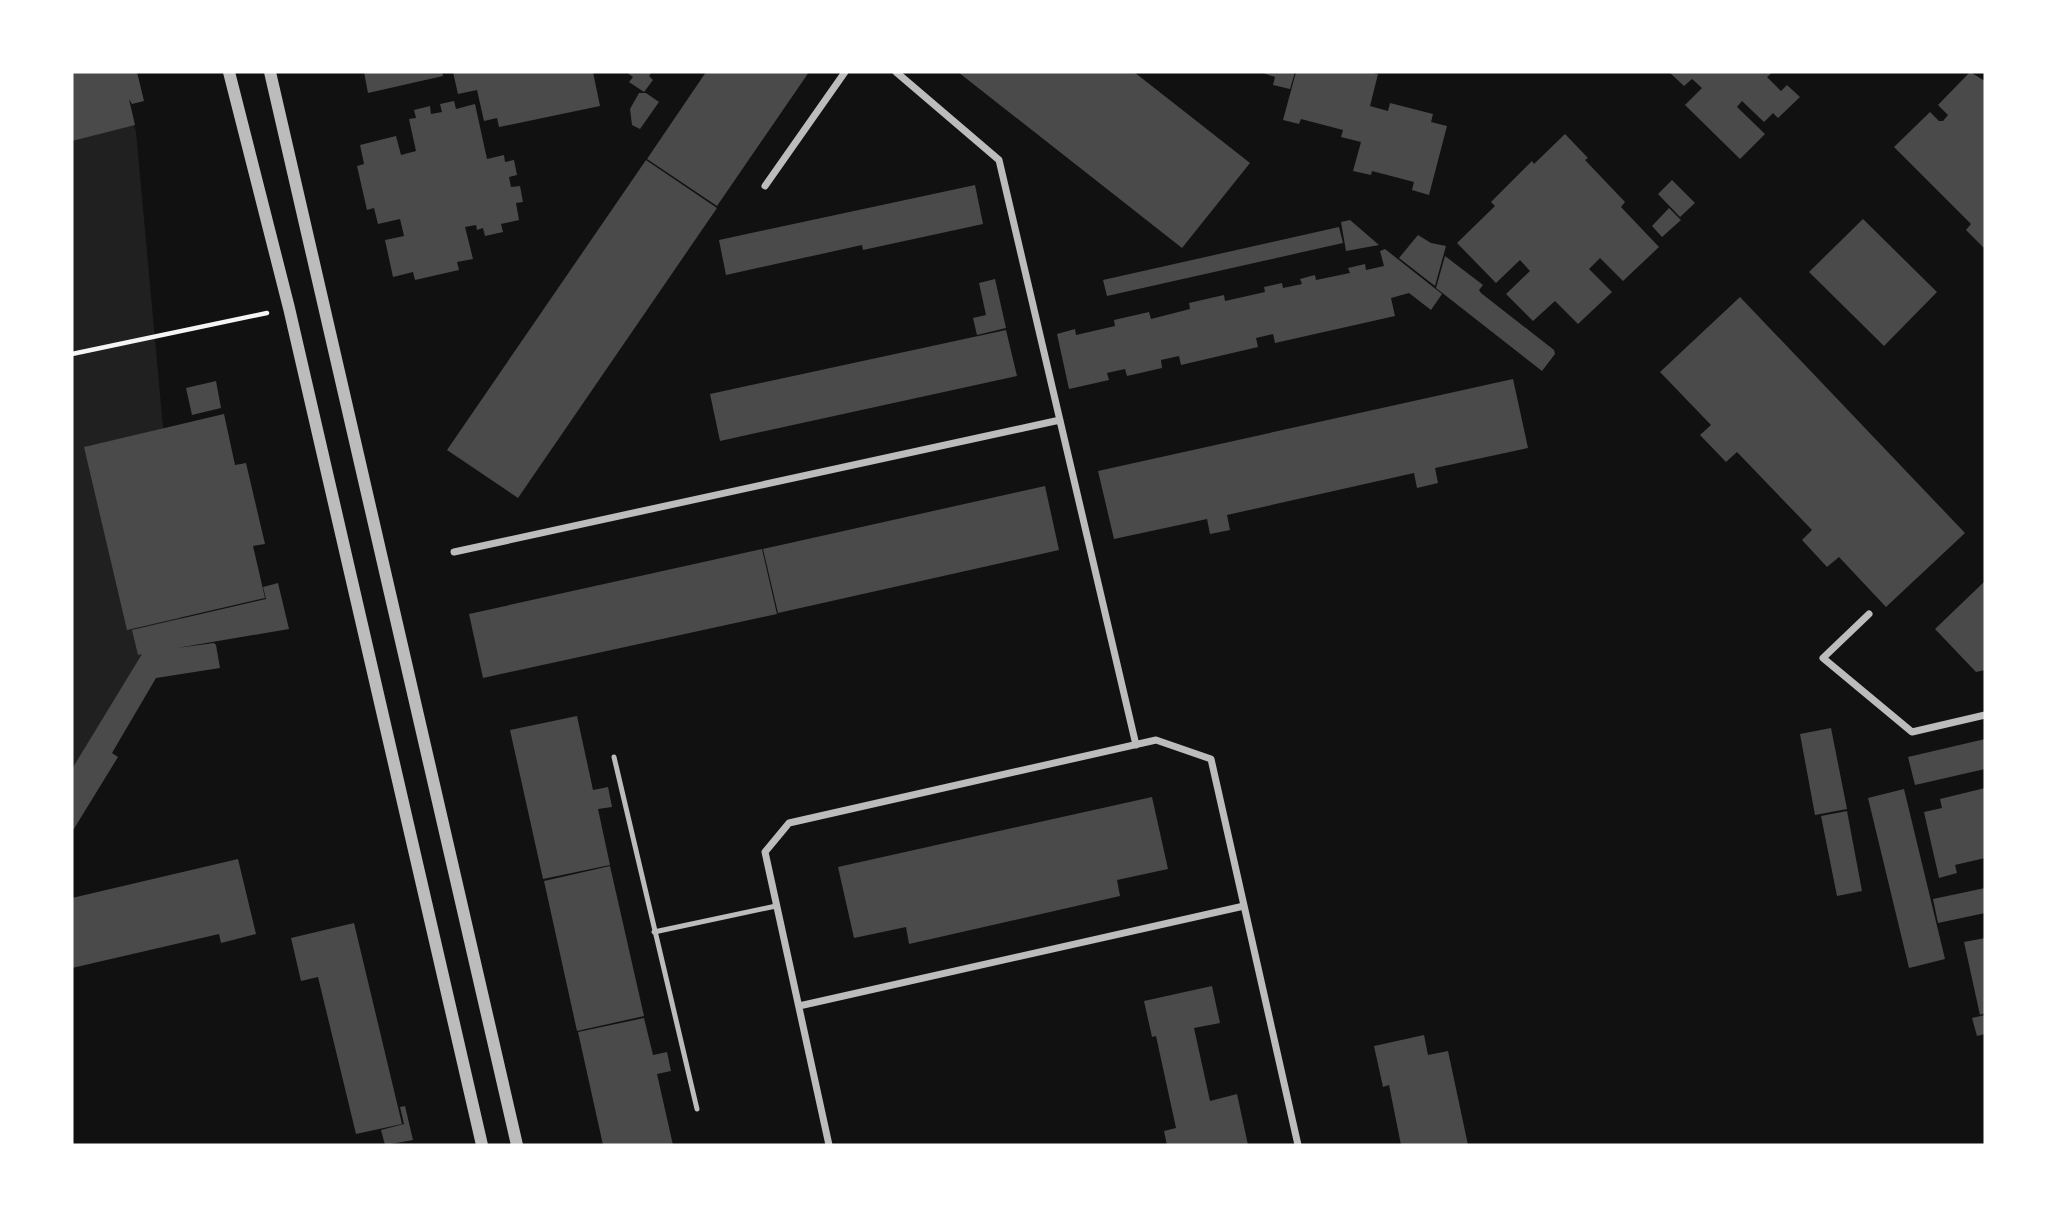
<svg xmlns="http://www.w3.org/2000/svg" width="2057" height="1217" viewBox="0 0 2057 1217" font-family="'Roboto Condensed',sans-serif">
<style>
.green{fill:#202020}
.building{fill:#4a4a4a}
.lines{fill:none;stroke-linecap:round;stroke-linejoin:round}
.path{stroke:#f5f5f5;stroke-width:4.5}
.service{stroke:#bcbcbc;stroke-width:5}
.minor{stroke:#bcbcbc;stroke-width:7}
.tertiary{stroke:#bcbcbc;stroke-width:12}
</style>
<rect width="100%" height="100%" fill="#111"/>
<path class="green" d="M72 72H118L136 132 182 635 72 791Z"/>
<path class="building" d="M72 72H137L144 101 132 104 129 99 135 125 72 141Z
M364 72H442L443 76 368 93Z
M453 72H593L600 106 499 127 497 118 484 121 477 90 458 94Z
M626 72H652L649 76 653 80 644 92 629 82 633 77Z
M706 72H809L717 206 647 159Z
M958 72H1134L1250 163 1182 248Z
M1260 72H1295L1290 89 1273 85 1275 77Z
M1296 72H1368L1378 74 1370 106 1388 111 1390 103 1433 114 1431 122 1447 126 1429 195 1412 190 1414 182 1372 171 1371 175 1353 171 1361 142 1341 137 1343 130 1301 119 1299 124 1283 120Z
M1669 72H1773L1767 77 1781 91 1787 85 1800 97 1778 118 1773 113 1764 122 1742 101 1737 107 1765 134 1740 159 1685 105 1702 88 1692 79 1684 86Z
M1970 72 1985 81V249L1966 230 1971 224 1894 147 1930 112 1939 121H1943L1948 115 1938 105Z
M639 93H646L659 102 640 129 632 125 630 109Z
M454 101 456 109 475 104 487 159 504 155 505 162 514 160 517 175 509 177 511 187 520 186 523 202 516 203 519 220 501 224 503 232 485 236 483 228 477 230 476 225 465 227 473 259 457 262 459 270 415 280 413 272 393 277 385 240 404 236 400 219 378 224 374 208 367 210 357 166 364 164 360 145 396 136 401 155 416 151 409 119 416 118 414 110 430 106 431 114 442 112 440 104Z
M1565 134 1588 158 1585 160 1625 202 1621 207 1659 247 1623 281 1600 258 1589 269 1612 292 1578 324 1555 301 1533 321 1506 294 1530 271 1520 260 1496 283 1457 243 1495 206 1491 202 1532 161 1534 164Z
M646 160 717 208 518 498 447 450Z
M1672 180 1695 203 1680 217 1658 194Z
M975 185 983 224 863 250 862 245 726 275 719 240Z
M1669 208 1681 220 1662 237 1652 226Z
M1863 219 1937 292 1884 346 1809 272Z
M1350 220 1379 245 1346 251 1341 222Z
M1339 227 1343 243 1107 296 1103 280Z
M1418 235 1431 243 1446 246 1435 286 1399 258Z
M1385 249 1442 294 1431 310 1409 293 1391 298 1395 316 1275 343 1273 334 1256 338 1258 347 1181 365 1179 356 1161 360 1162 368 1127 376 1125 369 1107 373 1109 380 1069 389 1057 334 1075 329 1076 335 1115 326 1114 320 1149 312 1151 319 1190 309 1189 303 1224 295 1225 301 1265 292 1264 287 1282 283 1283 288 1302 284 1300 279 1315 275 1316 280 1350 273 1348 268 1365 264 1366 270 1384 266 1380 251Z
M1445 256 1483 285 1479 290 1481 293 1554 350 1555 354 1542 371 1436 288Z
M995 279 1006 328 977 335 973 318 986 315 979 283Z
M1740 297 1965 533 1886 607 1839 557 1827 567 1802 540 1812 530 1737 452 1726 462 1700 435 1711 425 1660 372Z
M1006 330 1017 376 720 441 710 394Z
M1513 379 1528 448 1435 468 1438 483 1417 488 1414 473 1227 515 1230 530 1210 534 1207 519 1114 539 1098 471Z
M216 381 221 408 192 415 186 388Z
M224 414 235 465 246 463 265 544 253 546 265 598 127 630 84 447Z
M1045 486 1059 550 778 613 763 549Z
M762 549 777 614 483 678 469 614Z
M1985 581V670L1976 672 1935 629Z
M278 583 289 629 177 648 214 643 216 645 220 668 156 678 112 753 118 757 72 832V769L142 654 138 655 132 630 266 599 263 587Z
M577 716 593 790 608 787 612 807 598 809 610 865 543 879 510 730Z
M1831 728 1847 809 1815 815 1800 734Z
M1985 739V769L1915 785 1908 757Z
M1985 788V858L1955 865 1957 873 1939 878 1924 812 1942 808 1940 799Z
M1904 789 1945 959 1909 968 1868 798Z
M1152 797 1168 869 1117 880 1120 896 909 944 906 927 854 938 838 867Z
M1847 811 1862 891 1837 896 1821 816Z
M238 859 256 934 221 943 219 934 72 968V898Z
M610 866 644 1016 577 1031 544 881Z
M1985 888V913L1938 923 1933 899Z
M354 923 402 1124 356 1134 318 977 301 981 291 938Z
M1985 938V1013L1980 1015 1964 942Z
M1212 986 1220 1023 1194 1028 1210 1101 1237 1094 1248 1145H1167L1164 1131 1176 1128 1156 1036 1152 1037 1144 1001Z
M1985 1015V1034L1977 1036 1972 1018Z
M644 1018 653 1055 667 1052 671 1071 657 1074 673 1145H603L578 1032Z
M1424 1035 1428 1055 1448 1051 1468 1145H1401L1389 1085 1383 1087 1374 1046Z
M405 1106 413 1140 385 1145 381 1130 404 1124 400 1107Z"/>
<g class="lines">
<path class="path" d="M72 354 267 313"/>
<path class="service" d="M614 757 697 1109
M654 932 776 906"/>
<path class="minor" d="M896 72 999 160 1136 745
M765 186 845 72
M454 552 1060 420
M1869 614 1823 658 1912 732 1985 715
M799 1006 1244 906
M829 1145 765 852 789 823 1156 740 1211 759 1298 1145"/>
<path class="tertiary" d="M229 72 289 308 482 1145
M270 72 517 1145"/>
</g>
<rect width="2057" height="1217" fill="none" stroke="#ffffff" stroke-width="147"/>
</svg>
